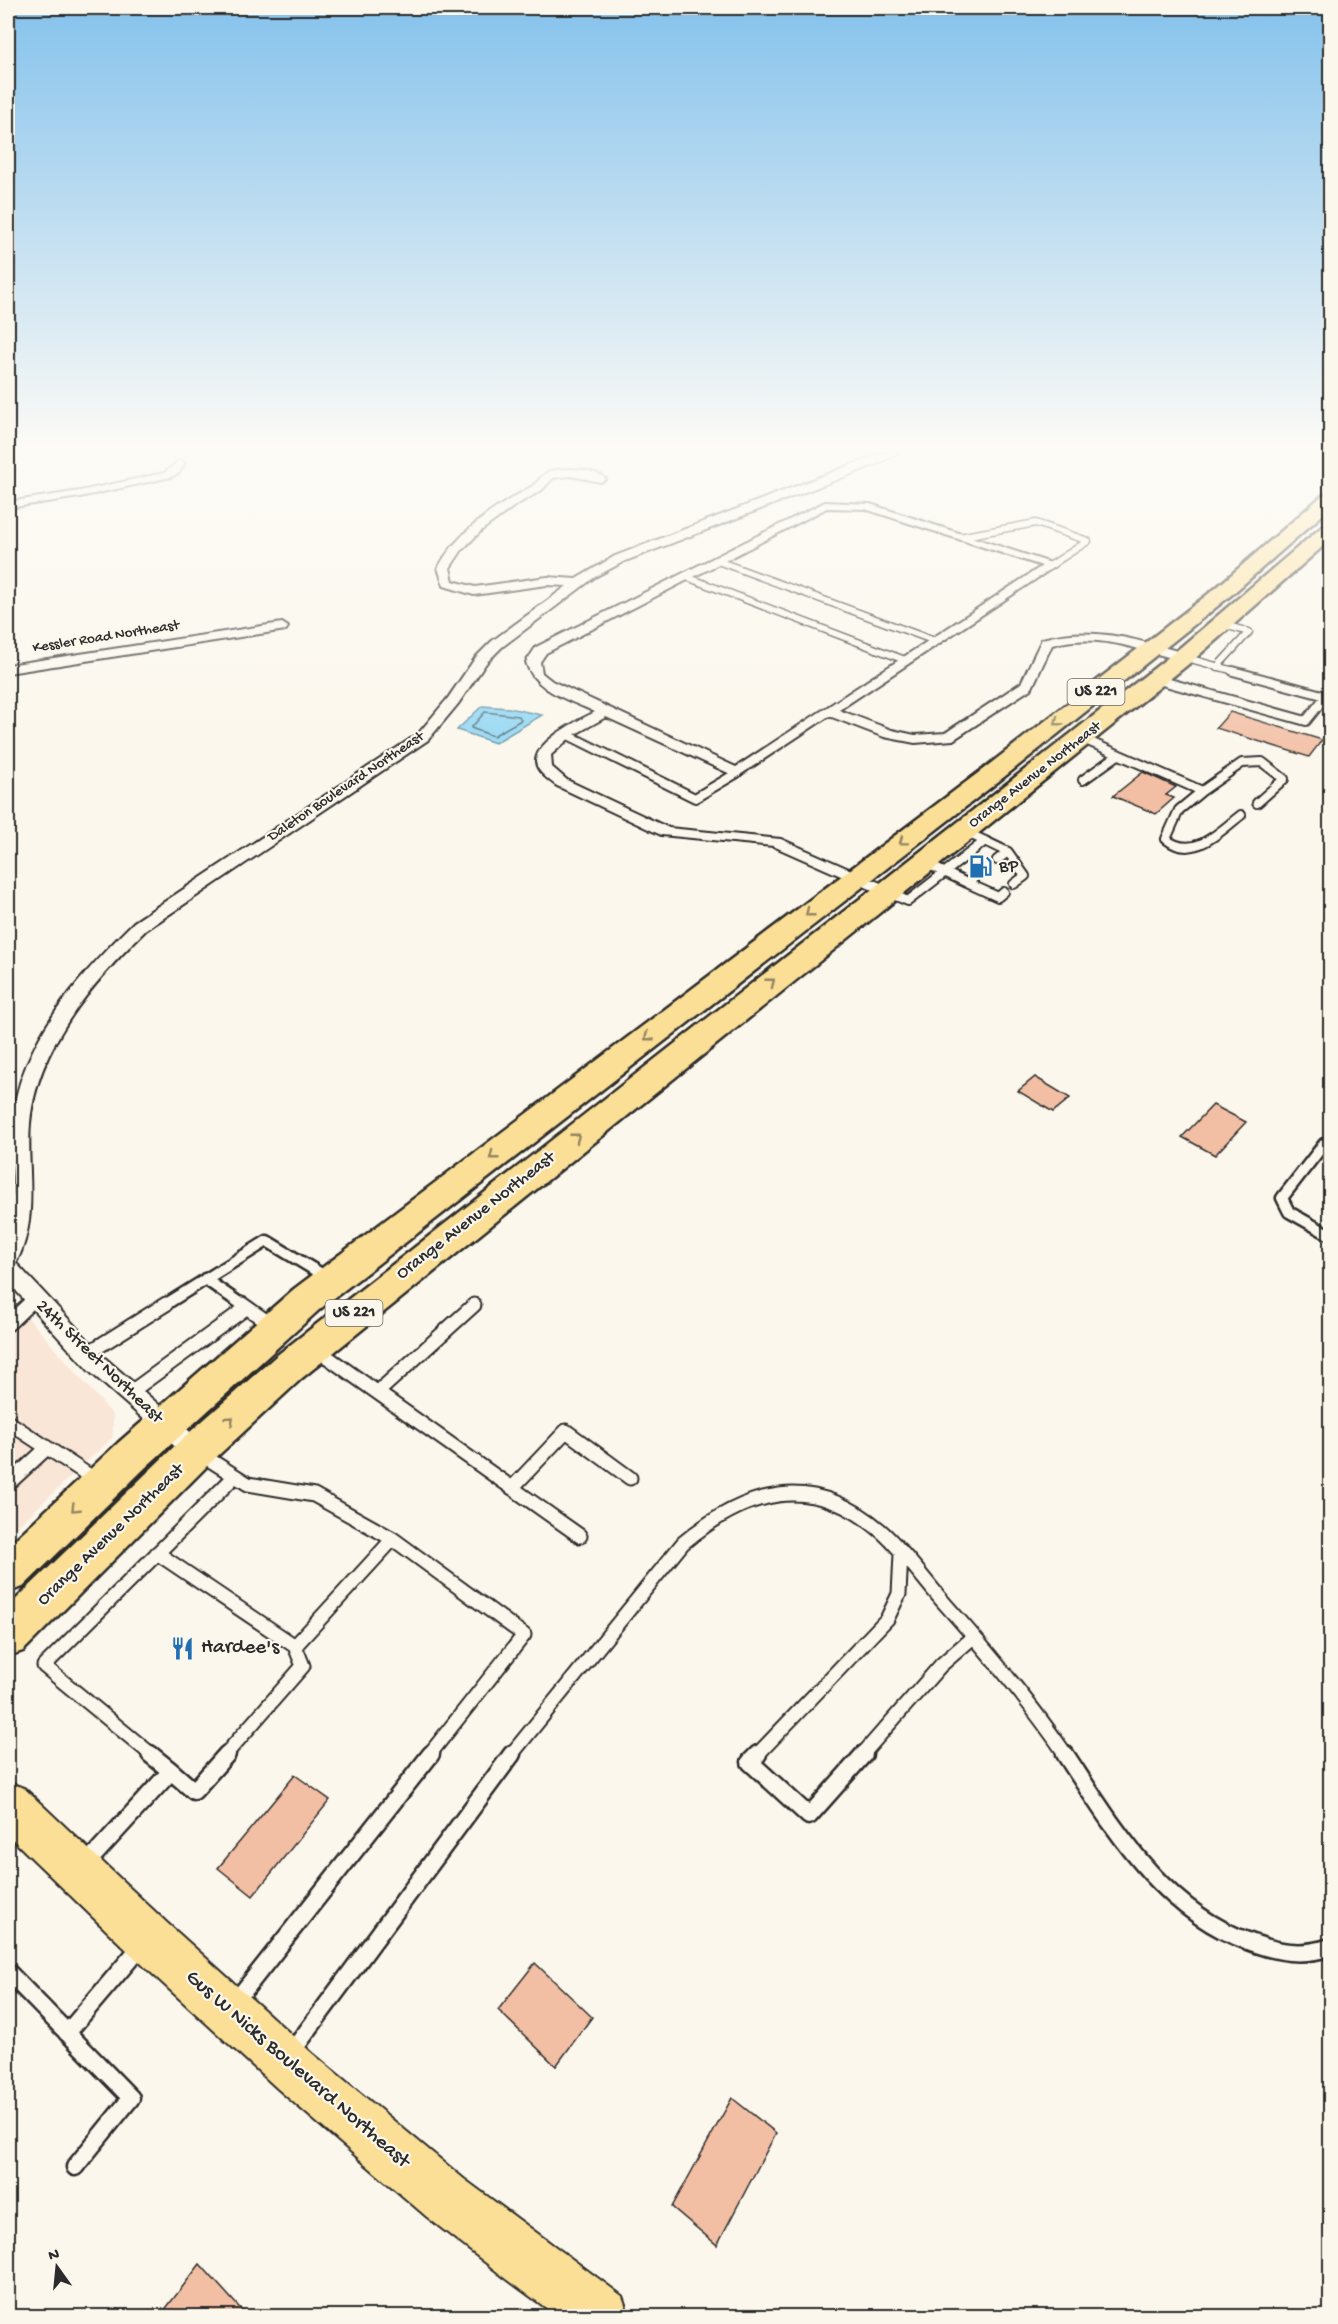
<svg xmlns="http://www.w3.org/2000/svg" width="1338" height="2324" viewBox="0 0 1338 2324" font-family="'Gochi Hand',sans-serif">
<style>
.built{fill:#f9e6d6}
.water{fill:#91d6f3;stroke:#6892a3;stroke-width:1.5}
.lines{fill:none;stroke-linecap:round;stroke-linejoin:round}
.shore{stroke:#546f7b;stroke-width:1.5}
.building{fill:#f3bfa4;stroke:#2b2b2b;stroke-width:1.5}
.lane-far4-casing{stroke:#2b2b2b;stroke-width:9}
.lane-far3-casing{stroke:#2b2b2b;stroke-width:12}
.lane-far2-casing{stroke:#2b2b2b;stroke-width:15}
.lane-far1-casing{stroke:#2b2b2b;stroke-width:17}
.lane-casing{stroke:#2b2b2b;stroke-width:21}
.street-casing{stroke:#2b2b2b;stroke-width:4}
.primary-casing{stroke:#2b2b2b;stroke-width:4}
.highway-casing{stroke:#2b2b2b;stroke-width:5}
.lane-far4{stroke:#fbf7ec;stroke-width:6}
.lane-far3{stroke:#fbf7ec;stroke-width:8}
.lane-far2{stroke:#fbf7ec;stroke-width:10}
.lane-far1{stroke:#fbf7ec;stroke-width:13}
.lane{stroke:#fbf7ec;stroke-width:16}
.street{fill:#fbf7ec;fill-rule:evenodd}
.primary{fill:#fbdf96;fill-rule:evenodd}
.highway{fill:#fbdf96;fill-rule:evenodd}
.oneway{stroke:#938560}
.labels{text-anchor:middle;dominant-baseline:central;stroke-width:4.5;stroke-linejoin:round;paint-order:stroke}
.far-street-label{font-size:15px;fill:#2b2b2b;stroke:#fbf7ec}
.shield{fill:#fbf7ec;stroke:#696865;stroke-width:1.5}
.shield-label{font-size:16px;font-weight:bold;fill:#2b2b2b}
.poi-label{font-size:18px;fill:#2b2b2b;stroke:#fbf7ec;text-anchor:start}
.street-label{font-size:18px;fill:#2b2b2b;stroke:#fbf7ec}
.near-poi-label{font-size:21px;fill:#2b2b2b;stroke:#fbf7ec;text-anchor:start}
.near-street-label{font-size:21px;fill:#2b2b2b;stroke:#fbf7ec}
</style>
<rect width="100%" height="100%" fill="#fbf7ec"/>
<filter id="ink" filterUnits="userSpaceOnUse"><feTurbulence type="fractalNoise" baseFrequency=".0167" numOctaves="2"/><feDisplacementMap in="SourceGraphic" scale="12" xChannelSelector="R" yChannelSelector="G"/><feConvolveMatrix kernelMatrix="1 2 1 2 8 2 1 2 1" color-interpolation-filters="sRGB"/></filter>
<g filter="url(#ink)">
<path class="built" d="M8 1295 113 1415V1437L8 1535Z"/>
<path class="water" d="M482 706 509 708 542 715 495 743 457 730Z"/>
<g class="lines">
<path class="shore" d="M485 712 519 716 521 720 493 736 471 728Z"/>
</g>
<path class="building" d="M1230 712 1322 740 1309 757 1216 728Z
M1143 772 1176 787 1166 795 1174 798 1156 814 1113 796Z
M1035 1077 1070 1098 1053 1112 1018 1091Z
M1213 1105 1246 1122 1215 1155 1182 1137Z
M295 1775 330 1800 253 1896 218 1868Z
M535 1963 592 2017 556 2066 498 2010Z
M732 2098 776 2133 717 2245 672 2207Z
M200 2264 247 2316H160Z"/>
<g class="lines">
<defs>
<path id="lane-far4" d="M964 536 1036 523 1088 541 1051 565
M715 560 935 641
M684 576 905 660
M1183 657 1238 672
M1217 667 1249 632 1221 624"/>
<path id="lane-far3" d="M1155 679 1306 721 1326 696 1233 671
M566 734 695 798 737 773
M1081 738 1202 791 1242 763 1262 762 1284 779 1257 803
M1083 780 1118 755
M1202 791 1179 810 1166 839C1193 861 1219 832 1241 815
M985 841 1008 852 997 860
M1008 852 1025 876 1014 884
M923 862 967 883 974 878
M967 883 998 897 1004 892
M886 892 908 901 985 841 963 831"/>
<path id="lane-far2" d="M1330 1143 1324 1144 1282 1198 1289 1212 1330 1235
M205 1279 244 1306
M28 1306 34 1300
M163 1306 267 1241 328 1278"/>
<path id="lane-far1" d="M242 1304 273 1326
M8 1324 29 1304
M316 1349 580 1536
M88 1353 166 1304
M378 1392 474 1305
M128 1394 246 1308
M8 1422 96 1480
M202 1455 248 1484 314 1495 393 1539 524 1635 429 1755
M8 1484 47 1448
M512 1488 566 1431 630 1478
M157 1553 295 1646 303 1666 225 1755
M295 1646 393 1539
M152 1755 44 1666 235 1476
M511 1755 683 1543C746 1490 811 1472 880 1530 904 1551 925 1581 946 1605 989 1653 1030 1702 1066 1755
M757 1755 887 1619 899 1594 901 1554
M862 1755 941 1665 973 1637"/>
<path id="lane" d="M758 1754 750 1762 809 1816 864 1754
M1065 1754C1114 1828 1162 1911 1250 1942 1277 1952 1302 1957 1330 1947
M171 1771 194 1791 227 1754
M86 1864 171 1771 150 1754
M8 1972 131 2098 75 2167
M235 2002 431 1754
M67 2033 141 1946
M291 2053 512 1754"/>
<path id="street" d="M887 451H900L880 463 623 562 595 577 502 647 486 663 458 704 428 740 146 930C93 982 37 1046 30 1123 26 1170 40 1218 16 1263L105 1358 204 1444 208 1451 204 1458 196 1461 188 1458 89 1371 8 1282C8 1264 6 1245 8 1227 8 1215 12 1203 13 1191 13 1168 9 1145 12 1122 20 1042 79 976 134 922L418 734 448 698 476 657 492 641 567 586 547 585 474 595 444 586 438 568C458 531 495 507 531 487 538 483 541 475 548 472 564 467 594 468 606 479L601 482 570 476 553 478 542 490 516 505 482 530 462 550 450 568 453 581 475 587 547 577 576 579 615 556Z
M180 460 185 463 179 473 171 477 80 497 8 508V502L80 491 164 473Z
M825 502 870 504 1057 565 839 710 892 730 915 735 945 733 1021 683 1042 639C1093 625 1138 640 1188 654L1190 657 1183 661C1139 650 1098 632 1052 645L1032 688 953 740 915 743 884 737 829 716 737 777 606 717 572 736 551 755 552 767 567 780 669 828 781 839 892 888 894 891 892 894 886 896 773 846 661 835 557 786C549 780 537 772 536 762 535 741 579 720 595 712 570 700 534 691 526 662L536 647ZM827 508 865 509 1042 566 736 767 552 681 542 673 540 662 546 653Z
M282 623 288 627 286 630 8 673V665Z"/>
<path id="primary" d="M8 1782 24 1788 167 1923 313 2054 464 2179 622 2296 629 2316H557L504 2277 427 2217 278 2089 133 1956 8 1835Z"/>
<path id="highway" d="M1330 493V508L1230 596 1004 777 320 1309 146 1467 23 1587 8 1592V1546L118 1443 294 1289 986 767 1216 588 1323 495Z
M1330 524V540L1191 662 302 1378 210 1463 23 1651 8 1656V1607L182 1439 276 1356 1175 652 1323 526Z"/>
</defs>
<use href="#lane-far4" class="lane-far4-casing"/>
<use href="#lane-far3" class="lane-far3-casing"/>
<use href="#lane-far2" class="lane-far2-casing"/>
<use href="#lane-far1" class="lane-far1-casing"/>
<use href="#lane" class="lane-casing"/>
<use href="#street" class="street-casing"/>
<use href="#primary" class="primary-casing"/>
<use href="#highway" class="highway-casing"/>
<use href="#lane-far4" class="lane-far4"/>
<use href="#lane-far3" class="lane-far3"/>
<use href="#lane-far2" class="lane-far2"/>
<use href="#lane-far1" class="lane-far1"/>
<use href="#lane" class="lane"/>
<use href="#street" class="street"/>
<use href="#primary" class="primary"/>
<use href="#highway" class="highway"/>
</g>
<defs><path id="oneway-chevron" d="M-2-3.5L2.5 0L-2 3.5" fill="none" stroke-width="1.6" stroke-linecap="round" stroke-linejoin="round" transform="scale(1.5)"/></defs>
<g class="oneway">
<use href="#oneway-chevron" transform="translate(1058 722) rotate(142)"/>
<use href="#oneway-chevron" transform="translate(903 841) rotate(143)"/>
<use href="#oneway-chevron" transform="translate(809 913) rotate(142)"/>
<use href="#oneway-chevron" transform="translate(771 982) rotate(-38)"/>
<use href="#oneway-chevron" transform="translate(648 1037) rotate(142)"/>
<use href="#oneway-chevron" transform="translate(576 1137) rotate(-38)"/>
<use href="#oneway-chevron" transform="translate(493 1156) rotate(142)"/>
<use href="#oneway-chevron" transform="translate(230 1420) rotate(-42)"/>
<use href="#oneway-chevron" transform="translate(75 1508) rotate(136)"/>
</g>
</g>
<linearGradient id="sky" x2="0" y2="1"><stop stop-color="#85c2ec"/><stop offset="0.58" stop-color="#fdfbf6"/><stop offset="1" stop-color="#fdfbf6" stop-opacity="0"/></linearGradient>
<rect width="1338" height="776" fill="url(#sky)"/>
<defs>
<symbol id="fuel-bare" viewBox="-9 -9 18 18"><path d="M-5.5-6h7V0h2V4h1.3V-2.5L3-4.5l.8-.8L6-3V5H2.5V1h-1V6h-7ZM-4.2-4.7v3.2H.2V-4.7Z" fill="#1f6fb2" stroke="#fbf7ec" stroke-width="2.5" paint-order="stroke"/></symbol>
<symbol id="restaurant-bare" viewBox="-9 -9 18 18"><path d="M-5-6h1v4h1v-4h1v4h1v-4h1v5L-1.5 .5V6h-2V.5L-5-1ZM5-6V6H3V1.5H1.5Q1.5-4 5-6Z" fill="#1f6fb2" stroke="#fbf7ec" stroke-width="2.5" paint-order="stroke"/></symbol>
</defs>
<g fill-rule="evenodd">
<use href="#fuel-bare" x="964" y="850" width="33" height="33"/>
<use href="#restaurant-bare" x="166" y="1632" width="33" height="33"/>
</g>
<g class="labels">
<g class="far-street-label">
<text transform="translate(106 637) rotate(-9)">Kessler Road Northeast</text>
<text transform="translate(1035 775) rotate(-38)">Orange Avenue Northeast</text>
<text transform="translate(346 787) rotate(-34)">Daleton Boulevard Northeast</text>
</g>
<g class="shield">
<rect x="1067.5" y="679" width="57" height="26" rx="4.5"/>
<rect x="325.5" y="1300" width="57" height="26" rx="4.5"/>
</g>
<g class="shield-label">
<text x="1096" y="692">US 221</text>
<text x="354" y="1313">US 221</text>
</g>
<g class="poi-label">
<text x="999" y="867">BP</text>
</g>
<g class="street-label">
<text transform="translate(476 1216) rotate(-38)">Orange Avenue Northeast</text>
<text transform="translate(99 1362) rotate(44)">24th Street Northeast</text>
<text transform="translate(111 1535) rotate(-44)">Orange Avenue Northeast</text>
</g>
<g class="near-poi-label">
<text x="201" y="1648">Hardee's</text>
</g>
<g class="near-street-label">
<text transform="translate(297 2070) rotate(41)">Gus W Nicks Boulevard Northeast</text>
</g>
</g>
<rect width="1338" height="2324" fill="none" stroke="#fbf7ec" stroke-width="30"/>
<rect x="15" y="15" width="1308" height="2294" fill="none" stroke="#2b2b2b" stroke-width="2" filter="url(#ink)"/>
<g transform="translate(57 2267) rotate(345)" stroke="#fbf7ec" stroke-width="4.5" paint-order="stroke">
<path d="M0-4.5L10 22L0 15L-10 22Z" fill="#2b2b2b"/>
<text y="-9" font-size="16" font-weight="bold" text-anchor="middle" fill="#2b2b2b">N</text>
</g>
</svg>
